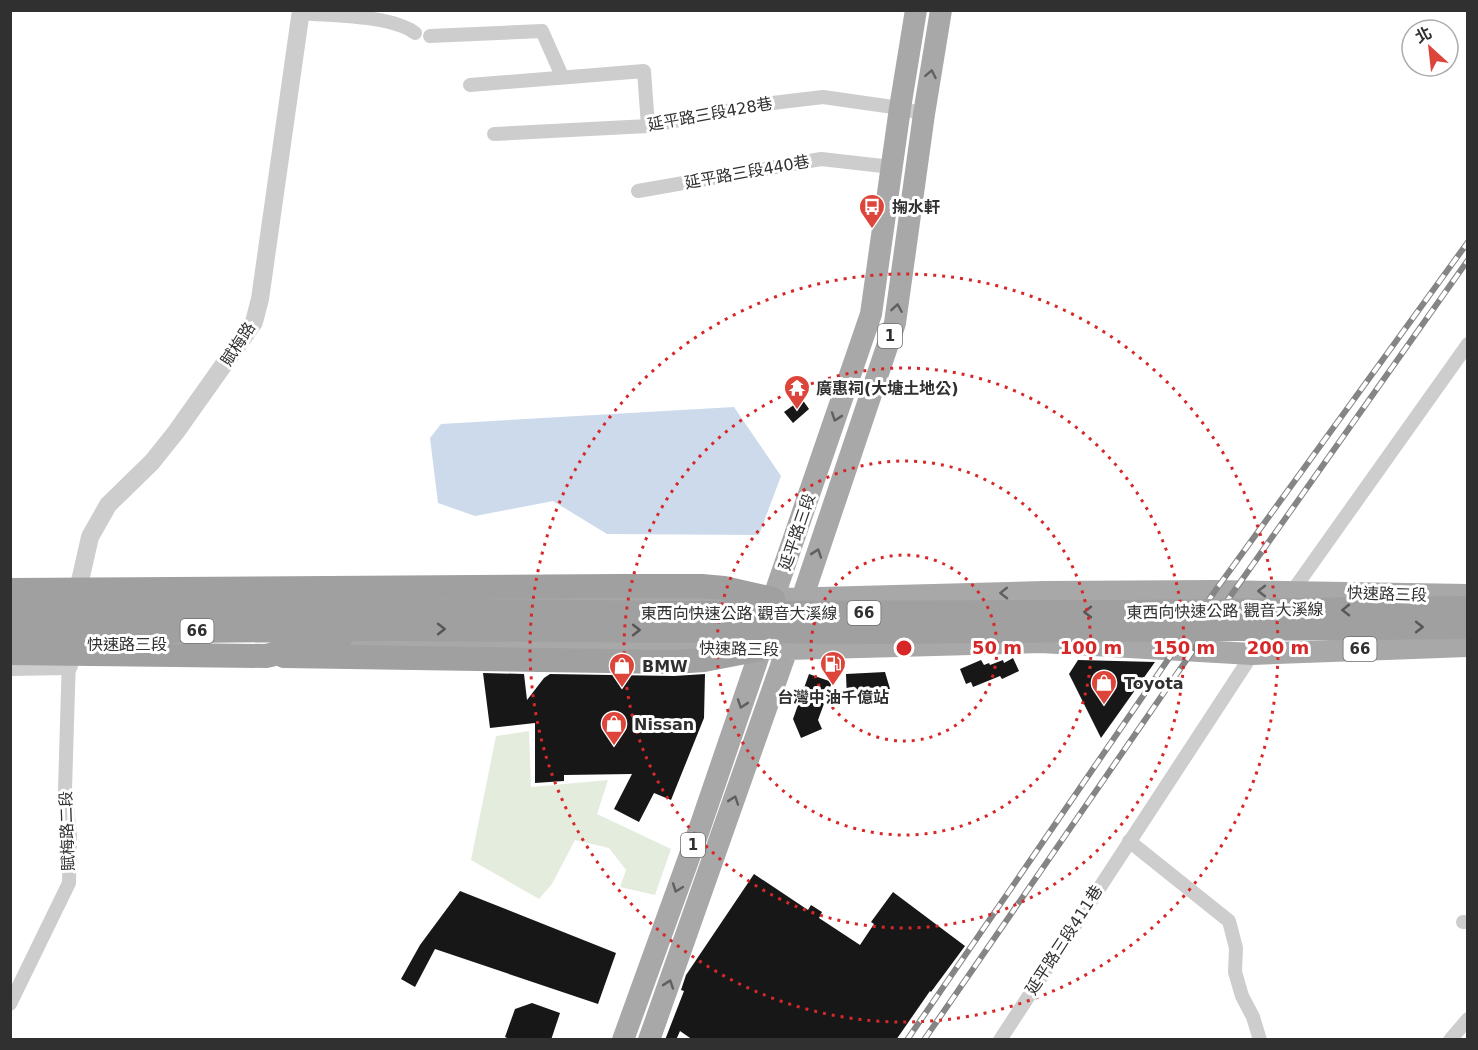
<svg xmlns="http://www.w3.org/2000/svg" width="1478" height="1050" viewBox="0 0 1478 1050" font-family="'DejaVu Sans','Noto Sans TC',sans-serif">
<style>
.green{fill:#e4ecde}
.water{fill:#ccdaeb}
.building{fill:#171717}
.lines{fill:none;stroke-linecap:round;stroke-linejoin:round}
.minor{stroke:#cdcdcd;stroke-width:14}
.tertiary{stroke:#cdcdcd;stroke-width:18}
.primary{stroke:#a8a8a8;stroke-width:22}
.trunk{stroke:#a0a0a0;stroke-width:24}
.rail-casing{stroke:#858585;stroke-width:6}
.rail{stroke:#fff;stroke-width:4;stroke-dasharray:11;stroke-linecap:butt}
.trunk-bridge{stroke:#a0a0a0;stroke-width:24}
.oneway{stroke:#606060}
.oneway2{stroke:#575757}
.ring{fill:none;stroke:#d62828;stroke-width:3;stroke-dasharray:3 6}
.labels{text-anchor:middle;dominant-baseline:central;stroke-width:6;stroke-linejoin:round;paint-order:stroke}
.shield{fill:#fff;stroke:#6e6e6e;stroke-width:1.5}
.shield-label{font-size:15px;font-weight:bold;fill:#303030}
.street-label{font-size:16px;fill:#303030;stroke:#fff}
.poi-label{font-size:16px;font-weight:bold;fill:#303030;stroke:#fff;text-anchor:start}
.centre{fill:#d62828;stroke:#fff;stroke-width:3}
.ring-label{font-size:18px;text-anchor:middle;font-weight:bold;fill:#d62828;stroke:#fff;stroke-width:6;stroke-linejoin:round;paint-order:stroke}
</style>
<rect width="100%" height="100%" fill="#fff"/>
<path class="green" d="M529 731 531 787 608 780 597 814 671 849 655 895 620 887 626 870 609 848 575 840 552 884 539 899 471 860 496 736Z"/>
<path class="water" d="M734 407 781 476 759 535 607 534 553 501 475 516 438 503 430 438 441 424Z"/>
<path class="building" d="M802 399 809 409 793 423 784 412Z
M1013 658 1019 671 1002 679 1000 676 973 687 971 682 966 684 960 669 981 660 984 665 989 663 990 665 1003 660 1004 663Z
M1078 660 1155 662 1101 738 1069 674Z
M885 672 890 689 861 690V699L847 700 846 674Z
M483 673 524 674 527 700 544 678 550 674 674 676 705 674 704 718 671 800 654 793 639 822 614 809 632 774 564 775V781L535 783V723L490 728Z
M809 674 832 682 818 720 822 729 801 738 793 719Z
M754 874 808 910 811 905 822 912 819 918 860 945 874 924 871 922 893 892 965 946 931 992 930 991 896 1040H693L680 1031 676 1040H665L684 991 681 990 686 975Z
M460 891 616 953 598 1004 435 949 415 987 401 979 420 945Z
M532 1003 560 1013 551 1040H512L505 1037 515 1009Z"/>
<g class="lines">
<path class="minor" d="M301 13C332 16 391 15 415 33
M430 36 542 31 562 76
M470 85 644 71 648 126
M494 134 648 126 764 104 823 97 900 108 924 114
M638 191 821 159 892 167
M1289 596 1468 344
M1129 841 1229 921 1236 948 1235 972 1242 996 1253 1017 1260 1040
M1463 922H1468
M10 1004 69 883 70 835 65 789 69 657
M1000 1040 1255 650
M1450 1040 1468 1019"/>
<path class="tertiary" d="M74 597 80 581 90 537 108 505 152 462 176 432 254 322 260 299 301 10
M10 667 69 666"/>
<path class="primary" d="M458 599 747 600 1044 592 1215 591 1468 595
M348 645 787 649 1041 642 1252 654 1468 646
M623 1040 699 830 761 649 773 599 871 314 900 108 916 10
M649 1040 787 649 802 599 895 323 924 114 941 10"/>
<path class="trunk" d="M620 586H702L724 588 773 599
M284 656 674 662 704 660 761 649"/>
<defs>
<path id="rail" d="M907 1040 1215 591 1468 242
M924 1040 1234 591 1468 260"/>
</defs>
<use href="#rail" class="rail-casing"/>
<use href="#rail" class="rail"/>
<path class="trunk-bridge" d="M10 590 620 586
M10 614 260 609 679 613 1122 612 1468 608
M10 633 383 629 879 632 1468 627
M10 653 266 656 340 639"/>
</g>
<defs><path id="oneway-chevron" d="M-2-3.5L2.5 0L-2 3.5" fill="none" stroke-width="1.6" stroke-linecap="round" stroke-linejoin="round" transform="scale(1.5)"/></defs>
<g class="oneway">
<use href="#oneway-chevron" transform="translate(931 74) rotate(-79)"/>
<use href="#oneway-chevron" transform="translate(897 308) rotate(-81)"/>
<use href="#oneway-chevron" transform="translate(836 417) rotate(109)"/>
<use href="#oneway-chevron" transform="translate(817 553) rotate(-71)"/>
<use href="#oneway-chevron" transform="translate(1262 591) rotate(180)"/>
<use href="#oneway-chevron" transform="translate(1004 593) rotate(179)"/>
<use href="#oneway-chevron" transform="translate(742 704) rotate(109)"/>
<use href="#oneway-chevron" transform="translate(734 800) rotate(-71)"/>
<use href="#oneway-chevron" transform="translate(677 888) rotate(110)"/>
<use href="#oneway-chevron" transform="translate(669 984) rotate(-71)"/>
</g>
<g class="oneway2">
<use href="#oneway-chevron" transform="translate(1346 610) rotate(179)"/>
<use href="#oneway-chevron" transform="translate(1088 612) rotate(180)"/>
<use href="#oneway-chevron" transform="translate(1419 627)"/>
<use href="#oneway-chevron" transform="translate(441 629)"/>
<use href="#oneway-chevron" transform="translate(636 630)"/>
</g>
<g class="ring">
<circle cx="904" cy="648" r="93"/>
<circle cx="904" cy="648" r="187"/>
<circle cx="904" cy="648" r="280"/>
<circle cx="904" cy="648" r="374"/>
</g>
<defs>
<symbol id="bus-pin" viewBox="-11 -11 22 30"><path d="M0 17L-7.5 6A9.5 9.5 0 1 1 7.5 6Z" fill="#dd453b" stroke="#fff"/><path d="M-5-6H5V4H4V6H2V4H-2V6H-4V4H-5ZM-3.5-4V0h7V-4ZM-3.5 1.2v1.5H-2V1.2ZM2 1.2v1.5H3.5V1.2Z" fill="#fff"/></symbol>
<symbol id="temple-pin" viewBox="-11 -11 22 30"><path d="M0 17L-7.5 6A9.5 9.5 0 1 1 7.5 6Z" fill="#dd453b" stroke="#fff"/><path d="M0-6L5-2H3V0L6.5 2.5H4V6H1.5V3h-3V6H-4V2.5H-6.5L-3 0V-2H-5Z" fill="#fff"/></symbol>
<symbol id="fuel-pin" viewBox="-11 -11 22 30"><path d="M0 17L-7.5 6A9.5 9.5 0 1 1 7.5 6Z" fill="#dd453b" stroke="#fff"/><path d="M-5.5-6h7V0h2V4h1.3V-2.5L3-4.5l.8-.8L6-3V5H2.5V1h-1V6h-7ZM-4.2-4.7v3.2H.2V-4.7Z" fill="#fff"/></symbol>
<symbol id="shop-pin" viewBox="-11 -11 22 30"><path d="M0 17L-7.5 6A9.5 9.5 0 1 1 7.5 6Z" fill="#dd453b" stroke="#fff"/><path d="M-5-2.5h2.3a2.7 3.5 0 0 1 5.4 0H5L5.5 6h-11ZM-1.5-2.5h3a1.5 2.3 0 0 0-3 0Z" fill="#fff"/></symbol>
</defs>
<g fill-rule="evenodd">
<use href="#bus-pin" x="857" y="192" width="30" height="40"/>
<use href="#temple-pin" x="782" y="373" width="30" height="40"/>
<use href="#fuel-pin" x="818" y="649" width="30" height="40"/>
<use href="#shop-pin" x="607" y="651" width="30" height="40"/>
<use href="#shop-pin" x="1089" y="668" width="30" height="40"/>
<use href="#shop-pin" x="599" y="709" width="30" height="40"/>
</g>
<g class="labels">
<g class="shield">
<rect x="878" y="324" width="24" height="24" rx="4.5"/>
<rect x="847.5" y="601" width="33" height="24" rx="4.5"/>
<rect x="180.5" y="619" width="33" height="24" rx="4.5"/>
<rect x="1343.5" y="637" width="33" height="24" rx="4.5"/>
<rect x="681" y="833" width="24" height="24" rx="4.5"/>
</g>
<g class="shield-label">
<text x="890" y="336">1</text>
<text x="864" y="613">66</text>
<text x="197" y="631">66</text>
<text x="1360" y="649">66</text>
<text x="693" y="845">1</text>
</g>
<g class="street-label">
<text transform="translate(710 114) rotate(-10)">延平路三段428巷</text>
<text transform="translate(747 172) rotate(-10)">延平路三段440巷</text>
<text transform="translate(238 344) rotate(-57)">賦梅路</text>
<text transform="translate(797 532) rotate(-71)">延平路三段</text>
<text transform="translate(1387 594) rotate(2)">快速路三段</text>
<text transform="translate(1225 611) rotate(-1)">東西向快速公路 觀音大溪線</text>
<text x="739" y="613">東西向快速公路 觀音大溪線</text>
<text x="127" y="644">快速路三段</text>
<text transform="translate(739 649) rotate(1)">快速路三段</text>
<text transform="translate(67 831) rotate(-92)">賦梅路二段</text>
<text transform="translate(1064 940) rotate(-57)">延平路三段411巷</text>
</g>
<g class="poi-label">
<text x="892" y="207">掬水軒</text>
<text x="816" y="388">廣惠祠(大塘土地公)</text>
<text x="642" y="666">BMW</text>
<text x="1124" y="683">Toyota</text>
<text x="833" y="697" text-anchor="middle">台灣中油千億站</text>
<text x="634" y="724">Nissan</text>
</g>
</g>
<circle cx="904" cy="648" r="9" class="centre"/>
<g class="ring-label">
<text x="997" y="654">50 m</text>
<text x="1091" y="654">100 m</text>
<text x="1184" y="654">150 m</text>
<text x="1278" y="654">200 m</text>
</g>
<rect width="1478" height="1050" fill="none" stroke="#303030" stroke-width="24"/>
<g transform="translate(1430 48) rotate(333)"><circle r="28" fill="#ffffff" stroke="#acacac" stroke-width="1.5"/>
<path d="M0-4.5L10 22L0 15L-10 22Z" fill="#dd453b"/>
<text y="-9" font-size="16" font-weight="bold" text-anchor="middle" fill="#303030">北</text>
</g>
</svg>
